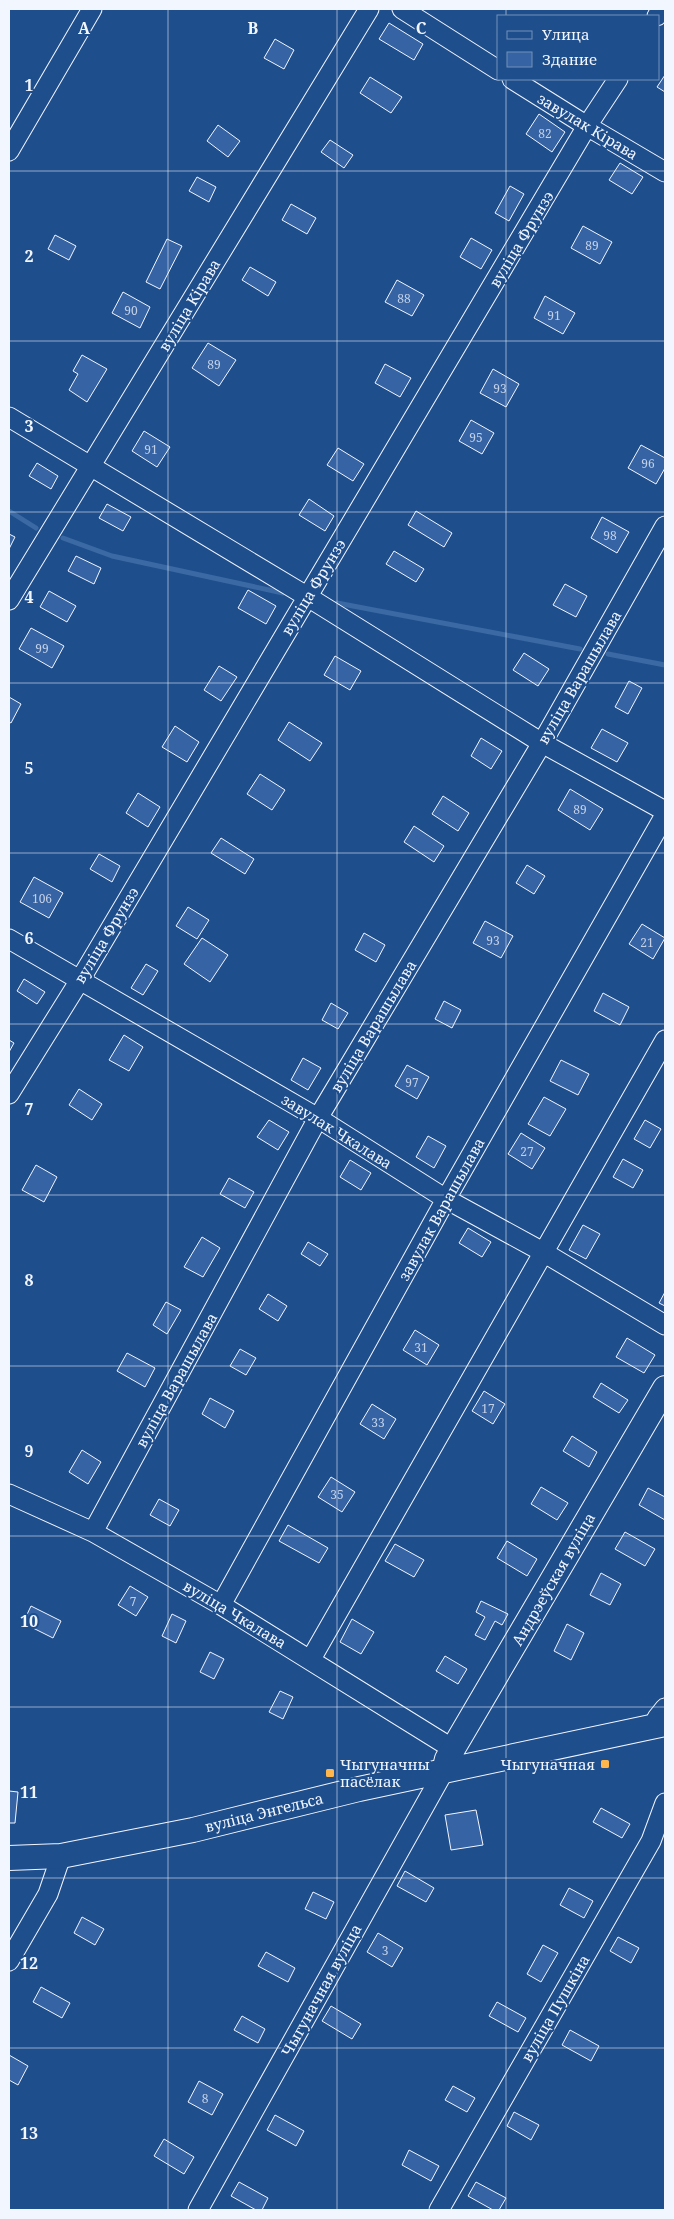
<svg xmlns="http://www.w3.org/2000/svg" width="674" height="2219" viewBox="0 0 674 2219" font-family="'Noto Serif',serif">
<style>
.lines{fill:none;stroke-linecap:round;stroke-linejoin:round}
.stream{stroke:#3b69a3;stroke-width:5}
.building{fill:#3563a3;stroke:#f2f6ff}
.minor-casing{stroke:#f2f6ff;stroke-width:21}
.major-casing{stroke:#f2f6ff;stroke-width:26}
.minor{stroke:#1f4e8c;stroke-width:19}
.major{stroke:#1f4e8c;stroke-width:24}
.grid{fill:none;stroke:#f2f6ff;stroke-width:1;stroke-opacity:0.55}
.poi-dot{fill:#ffb74d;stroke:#1f4e8c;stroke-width:2}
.labels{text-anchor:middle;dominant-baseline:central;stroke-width:4;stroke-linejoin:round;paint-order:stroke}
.number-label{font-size:12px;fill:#c3d1e8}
.street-label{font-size:15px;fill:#f2f6ff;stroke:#1f4e8c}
.poi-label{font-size:15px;fill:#f2f6ff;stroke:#1f4e8c;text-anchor:start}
.grid-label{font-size:16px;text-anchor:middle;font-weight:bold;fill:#f2f6ff;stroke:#1f4e8c;stroke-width:4;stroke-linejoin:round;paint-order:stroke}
</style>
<rect width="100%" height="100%" fill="#1f4e8c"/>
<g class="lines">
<path class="stream" d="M9 511 36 528
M63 538 112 556 283 593
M337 603 580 649
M608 654 665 665"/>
</g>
<path class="building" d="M389 23 423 44 414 60 379 39Z
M275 39 294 50 284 69 264 58Z
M665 75V92L657 87Z
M370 77 402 97 391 113 360 93Z
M539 114 565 132 552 152 526 134Z
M218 125 240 141 228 157 207 141Z
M330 140 353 155 344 168 321 152Z
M620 163 643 177 632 194 609 180Z
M197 177 216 187 209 202 189 191Z
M510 186 524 194 509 221 495 213Z
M291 204 316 218 307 234 282 220Z
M583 226 612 242 600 264 571 248Z
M55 235 76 246 69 260 48 249Z
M471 238 492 250 481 269 460 257Z
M167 239 182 246 160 289 146 282Z
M250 267 276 282 268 296 242 280Z
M397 280 424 295 412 316 385 302Z
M123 292 150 307 140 328 112 313Z
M545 296 575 313 563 334 534 318Z
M208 343 236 360 219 386 192 368Z
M82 355 107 369 87 402 69 390 78 374 73 371Z
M385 364 411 378 400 397 375 383Z
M493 369 519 384 506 407 480 393Z
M471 420 494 433 482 454 459 441Z
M144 431 170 447 157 467 132 451Z
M641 445 665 458V468L656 484 628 468Z
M338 448 364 464 353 481 327 465Z
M37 463 58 476 51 489 29 476Z
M309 499 334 516 325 531 299 515Z
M107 504 131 517 123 531 99 518Z
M416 511 452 533 444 547 408 525Z
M602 517 629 532 617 553 591 538Z
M9 534 15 537 9 549Z
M394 551 424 569 416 582 386 564Z
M76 556 101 568 94 584 68 571Z
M565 584 587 596 576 617 553 605Z
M248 590 276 606 266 624 238 608Z
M49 591 76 606 67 622 40 607Z
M31 628 64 646 52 668 19 649Z
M524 653 549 669 538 686 513 670Z
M335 656 361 671 350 690 324 675Z
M219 666 237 677 221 701 204 690Z
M629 681 642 688 628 714 615 707Z
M9 697 21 704 11 723 9 722Z
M289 722 322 743 310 761 278 740Z
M175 726 199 742 187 762 162 747Z
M602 729 628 743 617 762 591 748Z
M481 738 502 751 491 769 471 756Z
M260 774 285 790 272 810 247 794Z
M570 789 603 809 590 830 558 810Z
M138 793 160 807 148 827 126 813Z
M443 796 469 813 458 831 432 814Z
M414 826 444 846 434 862 404 842Z
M221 838 254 859 245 874 211 853Z
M99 854 120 866 112 882 90 869Z
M527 865 545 876 534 894 516 883Z
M34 877 63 893 49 918 20 902Z
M188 907 209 920 197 939 176 926Z
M485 921 513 936 501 958 473 943Z
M642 924 665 938 653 959 629 944Z
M364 933 385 945 376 962 355 950Z
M202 938 228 955 210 982 184 964Z
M146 964 158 971 143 995 131 988Z
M24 979 45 992 37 1004 17 991Z
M603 993 629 1007 620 1025 594 1011Z
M444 1001 461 1010 452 1028 435 1019Z
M331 1003 348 1013 338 1029 322 1020Z
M124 1035 143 1047 129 1071 109 1060Z
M9 1040 14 1043 9 1052Z
M303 1058 321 1068 308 1090 291 1080Z
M561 1060 589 1074 578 1095 550 1081Z
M407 1065 429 1077 417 1099 395 1086Z
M79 1089 102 1104 92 1120 69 1105Z
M544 1097 566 1109 550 1136 528 1124Z
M269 1120 289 1132 278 1150 257 1137Z
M645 1120 661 1129 650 1148 634 1139Z
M521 1133 545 1148 532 1169 508 1154Z
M428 1136 446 1146 434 1168 416 1157Z
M623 1159 643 1170 633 1188 613 1177Z
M350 1160 371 1173 361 1190 340 1177Z
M36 1165 57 1177 44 1202 22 1190Z
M229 1178 254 1192 245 1208 220 1194Z
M583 1225 600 1234 586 1259 569 1250Z
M468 1228 491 1242 482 1257 459 1243Z
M202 1237 220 1248 203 1277 184 1267Z
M308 1242 328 1254 320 1266 301 1254Z
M665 1292V1306L659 1303Z
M268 1294 287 1306 278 1321 259 1309Z
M166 1302 181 1310 167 1334 153 1325Z
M415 1330 439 1345 427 1365 403 1350Z
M627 1338 655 1355 644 1373 616 1357Z
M240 1349 256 1358 246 1375 230 1366Z
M127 1353 155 1368 145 1387 117 1371Z
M601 1383 628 1400 619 1413 593 1397Z
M484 1391 505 1404 493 1424 472 1411Z
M210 1398 234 1411 225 1428 202 1414Z
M372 1404 396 1419 384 1439 360 1424Z
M572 1436 597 1452 589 1467 563 1451Z
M82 1450 101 1462 88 1484 69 1472Z
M331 1477 355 1492 342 1512 318 1497Z
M541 1487 568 1503 557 1520 531 1504Z
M648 1488 665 1497V1520L639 1505Z
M159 1499 179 1510 170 1526 150 1515Z
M288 1525 328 1548 319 1563 279 1541Z
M625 1532 655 1549 645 1566 615 1549Z
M507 1541 537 1559 527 1576 497 1558Z
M395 1544 424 1560 414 1577 385 1561Z
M601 1573 621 1584 610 1605 590 1595Z
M130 1586 148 1597 136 1616 118 1605Z
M481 1601 508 1614 502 1625 495 1621 485 1640 475 1635 485 1617 476 1612Z
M31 1606 61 1621 53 1638 23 1623Z
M172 1614 186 1621 176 1643 162 1636Z
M352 1619 374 1632 361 1654 340 1642Z
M567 1624 584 1633 571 1660 554 1651Z
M210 1652 224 1659 214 1679 200 1672Z
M445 1656 467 1669 458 1684 436 1671Z
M280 1691 293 1697 283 1719 269 1712Z
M9 1791 18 1792 15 1823H9Z
M601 1808 630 1824 622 1838 593 1822Z
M476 1810 483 1845 451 1850 445 1815Z
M405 1871 434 1888 426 1902 397 1886Z
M569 1888 593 1901 584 1918 560 1905Z
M313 1892 334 1902 326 1919 305 1909Z
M82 1917 104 1929 95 1945 74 1933Z
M378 1933 403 1948 392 1967 367 1952Z
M618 1937 639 1948 631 1963 610 1951Z
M543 1945 558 1953 541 1982 527 1974Z
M266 1952 295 1968 288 1982 258 1966Z
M41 1987 70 2003 62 2018 33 2002Z
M497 2002 526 2018 518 2032 489 2016Z
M331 2006 361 2024 352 2039 322 2021Z
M242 2016 265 2029 258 2043 234 2030Z
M570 2030 599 2046 591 2061 562 2045Z
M9 2055 28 2066 18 2085 9 2080Z
M199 2081 223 2094 212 2115 188 2102Z
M453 2086 475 2098 467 2112 445 2100Z
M514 2112 539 2125 531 2140 507 2126Z
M275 2115 304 2131 296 2146 267 2130Z
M164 2139 194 2157 184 2174 154 2156Z
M409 2150 439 2166 431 2181 402 2165Z
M239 2182 268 2198 262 2210H256L231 2196Z
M476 2182 506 2198 499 2210H493L468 2196Z"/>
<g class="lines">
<defs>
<path id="minor" d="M402 9 498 70
M657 16 662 9
M512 79 587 126 665 172
M9 151 92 9
M9 417 308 597 542 743 665 811
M9 600 369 9
M9 939 318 1118 446 1199 543 1252 665 1325
M9 1094 80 980 587 126 618 79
M9 1494 93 1532 221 1605 453 1749
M93 1532 318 1118 542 743 665 526
M221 1605 446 1199 665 815
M311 1659 665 1040
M657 1726V1718L665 1708
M9 1961 48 1894 61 1856
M198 2210 444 1771
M439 2210 651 1841 665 1803"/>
<path id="major" d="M444 1771 447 1759 665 1388
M9 1858 61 1856 193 1830 359 1789 665 1724"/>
</defs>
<use href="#minor" class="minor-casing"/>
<use href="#major" class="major-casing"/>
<use href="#minor" class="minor"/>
<use href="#major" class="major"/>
</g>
<path class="grid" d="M168 9V2210M337 9V2210M506 9V16M506 79V2210M9 171H665M9 341H665M9 512H665M9 683H665M9 853H665M9 1024H665M9 1195H665M9 1366H665M9 1536H665M9 1707H665M9 1878H665M9 2048H665"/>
<g class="poi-dot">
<rect x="600" y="1759" width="10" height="10" rx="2.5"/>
<rect x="325" y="1768" width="10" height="10" rx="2.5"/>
</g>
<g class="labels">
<g class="number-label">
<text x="545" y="133">82</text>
<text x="592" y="245">89</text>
<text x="404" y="298">88</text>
<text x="131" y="310">90</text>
<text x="554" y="315">91</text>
<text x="214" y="364">89</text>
<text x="500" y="388">93</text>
<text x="476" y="437">95</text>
<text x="151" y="449">91</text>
<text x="648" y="463">96</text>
<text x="610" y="535">98</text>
<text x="42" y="648">99</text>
<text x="580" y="809">89</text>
<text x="42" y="898">106</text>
<text x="493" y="940">93</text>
<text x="647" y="942">21</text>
<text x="412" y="1082">97</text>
<text x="527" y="1151">27</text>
<text x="421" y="1347">31</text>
<text x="488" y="1408">17</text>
<text x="378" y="1422">33</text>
<text x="337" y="1494">35</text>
<text x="133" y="1601">7</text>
<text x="385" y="1950">3</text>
<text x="205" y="2098">8</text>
</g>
<g class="street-label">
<text transform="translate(588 126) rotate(31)">завулак Кірава</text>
<text transform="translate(521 239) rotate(-59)">вуліца Фрунзэ</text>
<text transform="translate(189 305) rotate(-59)">вуліца Кірава</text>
<text transform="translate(313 587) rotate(-59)">вуліца Фрунзэ</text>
<text transform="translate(579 677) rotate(-60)">вуліца Варашылава</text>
<text transform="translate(106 935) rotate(-59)">вуліца Фрунзэ</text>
<text transform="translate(373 1026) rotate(-59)">вуліца Варашылава</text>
<text transform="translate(337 1131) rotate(32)">завулак Чкалава</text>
<text transform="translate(441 1209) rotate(-61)">завулак Варашылава</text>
<text transform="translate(176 1380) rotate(-61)">вуліца Варашылава</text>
<text transform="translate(553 1579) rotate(-60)">Андрэеўская вуліца</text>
<text transform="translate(235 1614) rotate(31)">вуліца Чкалава</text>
<text transform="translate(264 1812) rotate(-14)">вуліца Энгельса</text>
<text transform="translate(321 1990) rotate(-61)">Чыгуначная вуліца</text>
<text transform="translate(555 2008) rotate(-60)">вуліца Пушкіна</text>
</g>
<g class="poi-label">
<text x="340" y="1764">Чыгуначны<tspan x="340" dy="17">пасёлак</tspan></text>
<text x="595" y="1764" text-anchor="end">Чыгуначная</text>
</g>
</g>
<g class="grid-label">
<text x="84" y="34">A</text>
<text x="253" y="34">B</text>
<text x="421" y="34">C</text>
<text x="29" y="91">1</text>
<text x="29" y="262">2</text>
<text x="29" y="432">3</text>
<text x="29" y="603">4</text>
<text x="29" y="774">5</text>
<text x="29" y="944">6</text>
<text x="29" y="1115">7</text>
<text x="29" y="1286">8</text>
<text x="29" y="1457">9</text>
<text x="29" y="1627">10</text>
<text x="29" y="1798">11</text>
<text x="29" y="1969">12</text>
<text x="29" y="2139">13</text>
</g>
<rect width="674" height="2219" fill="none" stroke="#f2f6ff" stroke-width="20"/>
<rect x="497" y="15" width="162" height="65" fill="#1f4e8c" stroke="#7391ba"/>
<rect x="507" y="31" width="25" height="8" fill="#1f4e8c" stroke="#7391ba"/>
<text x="542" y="40" font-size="15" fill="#f2f6ff">Улица</text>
<rect x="507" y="52" width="25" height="15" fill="#3563a3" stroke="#7391ba"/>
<text x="542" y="65" font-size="15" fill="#f2f6ff">Здание</text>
</svg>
